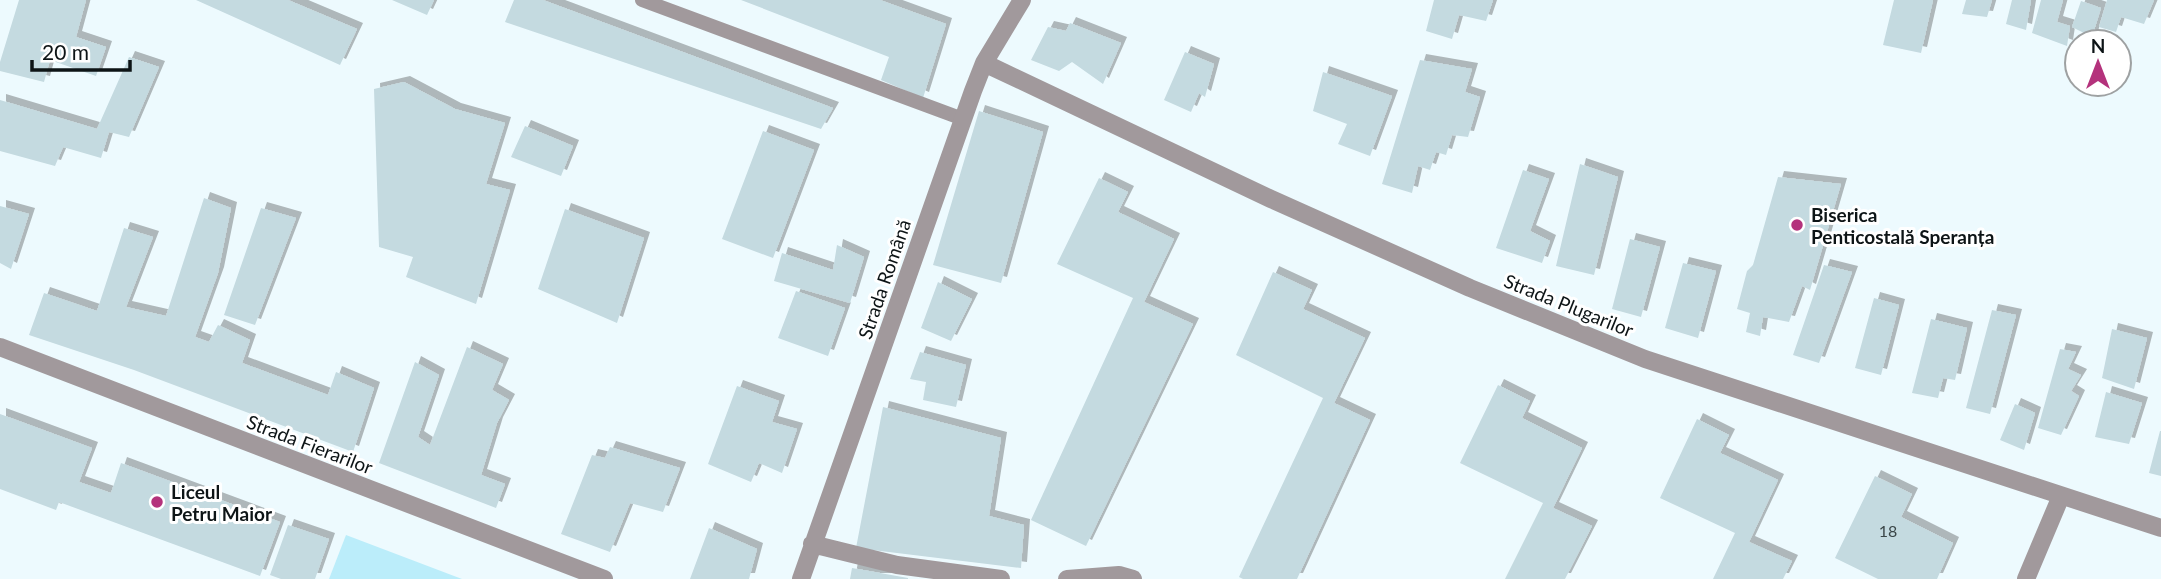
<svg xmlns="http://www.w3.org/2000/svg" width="2161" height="579" viewBox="0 0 2161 579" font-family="Lato,sans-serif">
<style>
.green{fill:#bbedfa}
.building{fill:#c4dae0;filter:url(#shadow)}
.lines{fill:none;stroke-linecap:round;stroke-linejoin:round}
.lane{stroke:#a1999c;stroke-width:14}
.street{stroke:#a1999c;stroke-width:18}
.poi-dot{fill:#b4327c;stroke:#fff;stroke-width:2.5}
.labels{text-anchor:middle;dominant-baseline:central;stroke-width:6;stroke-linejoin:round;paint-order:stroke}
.number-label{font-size:16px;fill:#3b4648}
.poi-label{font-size:19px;font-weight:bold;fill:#0d1416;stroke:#fff;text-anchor:start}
.street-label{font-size:19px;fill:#0d1416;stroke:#fff}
</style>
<defs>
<filter id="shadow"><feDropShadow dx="6" dy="-6" stdDeviation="0" flood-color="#0004"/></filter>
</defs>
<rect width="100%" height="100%" fill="#edfafe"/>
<path class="green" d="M346 535 462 579H329Z"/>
<path class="building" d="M19 0H86L76 37 106 47 96 76 50 60 44 82 0 71V62Z
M196 0H288L357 29 340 65Z
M392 0H434L427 15Z
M514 0H543L833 108 821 129 505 22Z
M741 0H880L946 24 923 98 881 80 889 57Z
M1434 0H1493L1486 21 1459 15 1452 39 1426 31Z
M1894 0H1933L1921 53 1883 45Z
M1966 0H1992L1987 17 1962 14Z
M2012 0H2031L2026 30 2006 24Z
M2041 0H2063L2057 22 2070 26 2067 46 2032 33Z
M2107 0H2154L2144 24 2121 17 2116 32 2099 27Z
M2081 1 2101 8 2092 37 2072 27Z
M1070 23 1121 43 1103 84 1072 62 1059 71 1031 60 1048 27 1066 31Z
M1185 52 1214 64 1205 97 1199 93 1191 112 1164 100Z
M129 57 159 67 129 137 109 132 101 158 63 147 55 166 0 151V100L97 129Z
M1420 60 1472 69 1465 92 1480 97 1468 137 1452 135 1446 155 1436 152 1430 170 1418 166 1412 193 1382 184Z
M1323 72 1392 96 1370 156 1338 144 1347 124 1313 111Z
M404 82 455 109 505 123 486 184 510 190 476 304 406 277 413 257 379 247 374 89Z
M979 111 1043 132 1001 283 933 265Z
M525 126 573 146 561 176 511 157Z
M763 131 814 150 773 258 722 239Z
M1580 164 1618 177 1594 275 1556 266Z
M1523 170 1549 179 1530 231 1550 241 1542 263 1496 248Z
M1778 177 1841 184 1810 290 1802 286 1789 322 1763 317 1760 336 1746 332 1750 313 1737 309 1747 271 1753 265Z
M1099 178 1128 192 1118 212 1174 239 1144 302 1193 324 1086 546 1031 520 1133 298 1057 264Z
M204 198 231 208 218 273 195 337 209 342 218 325 250 340 242 363 328 395 336 372 374 388 353 452 134 370 29 335 44 293 97 311 124 228 153 237 126 307 166 316Z
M0 206 29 214 11 269 0 263Z
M261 208 296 218 255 325 224 315Z
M565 209 644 238 617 323 538 289Z
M1630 239 1660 247 1641 317 1612 309Z
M837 245 864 257 850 303 774 281 782 253 833 270Z
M1683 263 1716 271 1698 338 1665 328Z
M1824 265 1852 272 1819 363 1793 355Z
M1273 272 1312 290 1303 309 1365 338 1334 403 1370 420 1297 579H1243L1239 577 1323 398 1236 355Z
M938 282 972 299 951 341 921 328Z
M796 291 845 308 828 356 778 338Z
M1874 298 1899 305 1881 375 1855 368Z
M1992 310 2016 315 1990 414 1966 408Z
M1931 319 1967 328 1955 380 1943 378 1938 398 1912 393Z
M2112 329 2147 338 2134 389 2102 378Z
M467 347 503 364 492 390 509 400 497 423 481 475 505 484 496 508 379 463 415 362 439 375 418 437 430 445Z
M2060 349 2076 352 2068 369 2081 375 2071 391 2079 396 2061 435 2038 428Z
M920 352 966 365 956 407 923 400 926 382 910 379Z
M1498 385 1530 401 1522 418 1582 448 1553 508 1592 526 1565 579H1505L1543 503 1460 463Z
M737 386 779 401 772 422 797 429 782 473 759 463 751 482 708 464Z
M2106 392 2142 403 2129 444 2095 437Z
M2015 404 2035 413 2024 450 2000 440Z
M883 407 1001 438 989 516 1024 525 1021 568 856 548Z
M0 414 92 448 79 482 111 493 121 463 280 522 260 576 59 502 56 510 0 489Z
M1697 419 1729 435 1720 453 1778 480 1749 542 1792 561 1783 579H1713L1735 533 1660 498Z
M2160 431H2161V476L2149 473Z
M610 447 680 468 663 512 630 503 610 552 561 534 592 455 605 458Z
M1875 476 1912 494 1901 517 1953 543 1937 579H1878L1835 558Z
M288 525 329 539 315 579H281L270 575Z
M709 528 757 549 749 579H690Z
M852 568 908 578V579H850Z"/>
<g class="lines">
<path class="lane" d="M642 0 963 119"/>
<path class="street" d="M984 63 1271 199 1470 288 1645 359 2161 528
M0 347 604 579
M812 544 897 565 1001 579
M801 579 973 91 984 63 1022 0
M1067 579 1119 575 1133 579
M2026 579 2061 496"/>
</g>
<g class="poi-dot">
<circle cx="1797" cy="225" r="7"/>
<circle cx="157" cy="502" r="7"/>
</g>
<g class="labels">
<g class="number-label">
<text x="1888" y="530">18</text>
</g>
<g class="poi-label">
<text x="1811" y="214">Biserica<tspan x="1811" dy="22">Penticostală Speranța</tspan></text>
<text x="171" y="491">Liceul<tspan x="171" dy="22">Petru Maior</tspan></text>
</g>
<g class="street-label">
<text transform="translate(884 279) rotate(-71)">Strada Română</text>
<text transform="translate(1569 305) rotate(22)">Strada Plugarilor</text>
<text transform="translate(310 444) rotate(21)">Strada Fierarilor</text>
</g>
</g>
<g transform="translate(2098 63)"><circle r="33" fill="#ffffff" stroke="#9ea1a2" stroke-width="2"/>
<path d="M0-5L12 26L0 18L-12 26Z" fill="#b4327c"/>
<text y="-10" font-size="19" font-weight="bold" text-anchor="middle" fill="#0d1416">N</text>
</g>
<path d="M32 60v10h98v-10" fill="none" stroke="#0d1416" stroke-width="3.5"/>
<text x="42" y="60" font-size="21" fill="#0d1416" stroke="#ffffff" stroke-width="5" paint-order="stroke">20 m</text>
</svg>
